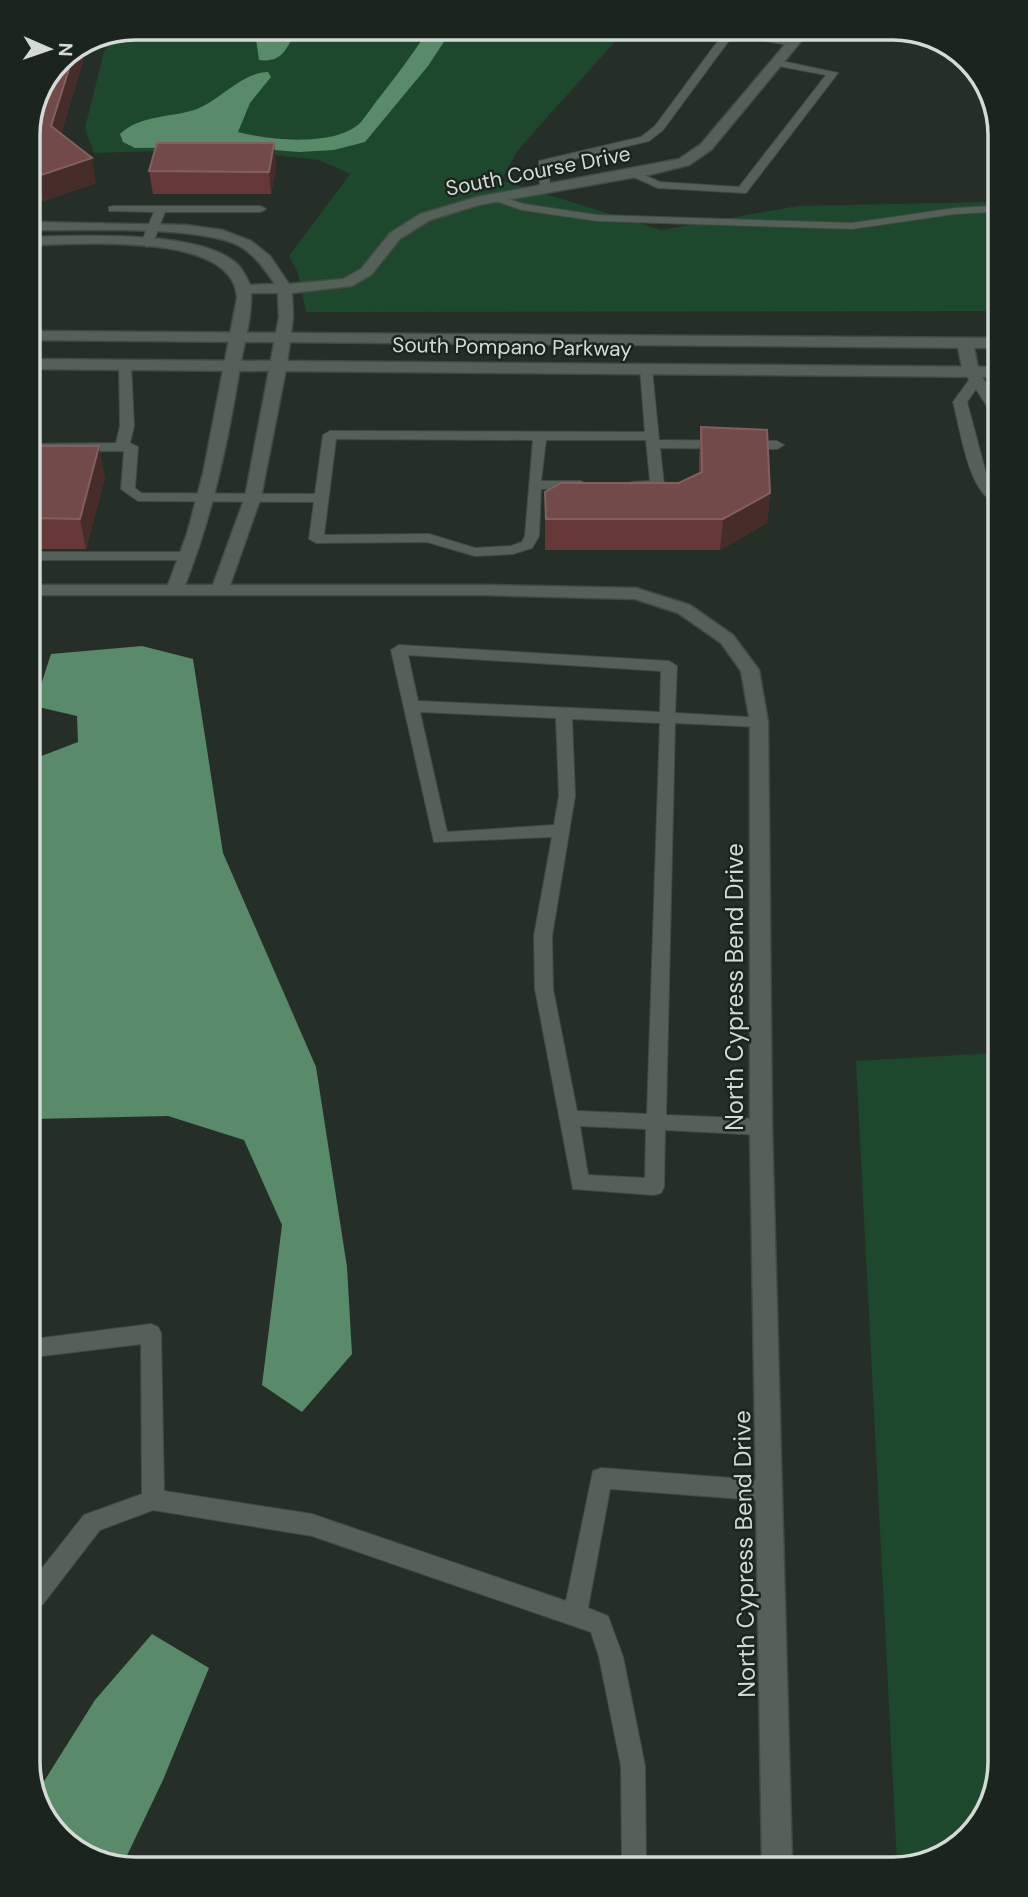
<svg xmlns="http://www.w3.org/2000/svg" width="1028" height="1897" viewBox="0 0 1028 1897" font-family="'DM Sans',sans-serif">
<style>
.green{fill:#1d482d}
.water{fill:#598a69}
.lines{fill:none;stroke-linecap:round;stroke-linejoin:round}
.lane-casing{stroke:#414a44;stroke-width:2}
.street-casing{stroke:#414a44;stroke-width:3}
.secondary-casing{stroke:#414a44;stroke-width:3}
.lane{fill:#556058;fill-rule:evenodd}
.street{fill:#556058;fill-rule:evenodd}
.secondary{fill:#556058;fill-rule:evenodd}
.wall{fill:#663838}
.shaded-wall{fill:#472d2a}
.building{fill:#724a49;stroke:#81605f;stroke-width:2}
.labels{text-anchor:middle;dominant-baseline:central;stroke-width:5;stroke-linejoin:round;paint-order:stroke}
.far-street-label{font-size:21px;fill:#d4dbd6;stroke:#1b251e}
.street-label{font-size:24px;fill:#d4dbd6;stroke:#1b251e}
.rim{fill:none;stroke:#d4dbd6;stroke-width:3.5}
</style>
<rect width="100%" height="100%" fill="#252f28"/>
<path class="green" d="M135 28H627L518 150 501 180 661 230 798 206 992 202 993 311 306 312 298 273 289 256 350 174 319 160 220 149 94 153 85 128 104 52 113 37Z
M996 1053 1000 1762 982 1821 934 1861H897L856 1061Z"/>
<path class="water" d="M249 28H295V31C287 50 281 63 259 60L256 39Z
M430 28H453L428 66 365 142 334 150 299 152 236 147 135 148 123 142 120 134C141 114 172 118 197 109 221 99 243 72 268 72L271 77 250 103 238 132C268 140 333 147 359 124 366 117 372 106 379 98 397 75 414 52 430 28Z
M142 646 193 659 223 853 316 1067 347 1267 352 1354 302 1412 262 1385 282 1225 244 1140 168 1116 33 1119 31 760 78 742 77 716 34 706 51 654Z
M152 1634 209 1668 163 1780 122 1866 75 1851 36 1803V1794L95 1700Z"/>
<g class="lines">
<defs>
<path id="lane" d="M730 29 798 43 793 46 733 35 663 130 649 141 549 165 550 189 540 191 539 161 641 137 655 126 726 30Z
M905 30 921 36H906Z
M777 60 838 73 746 193 658 188 629 175V171L633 170 660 182 739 187 826 75 773 65V61Z
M496 195 524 204 597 215 852 223 955 208 992 206V212L955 214 852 229 597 221 522 210 492 200 490 198Z
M113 206H260L266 209 260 212H165L153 243 147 247 141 243 154 212 109 211V207Z
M125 360 131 364 134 426 130 443 138 447 135 488 141 493 315 494 323 435 330 431 645 432 640 369 646 365 652 369 659 440 777 441 784 445 777 449 660 448 664 485C657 492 641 490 632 488V482L650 481 646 440H546L541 481H581L588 485 581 489H541L539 536 532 548 513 554 475 556 427 542 316 543 309 539 314 502 138 501 121 489 124 451 30 452V444L116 443 120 426 119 364ZM336 439 533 440 525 536 522 542 511 546 475 548 429 534 324 535Z
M971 368 976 369 993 392V409L988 408 976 389 967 402 988 481 994 488V501C968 492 960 426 953 402L969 380 965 372Z
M30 552H189L196 556 189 560H30Z
M399 645 669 661 677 666 675 713 765 718 767 722 765 726 759 727 675 723 666 1115 761 1119 768 1122 770 1127 768 1132 761 1135 665 1130 664 1187 661 1193 654 1195 573 1189 535 989 534 936 552 837 434 842 391 650ZM408 655 661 671 660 712 418 701ZM420 712 556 718 559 796 554 825 447 832ZM572 719 660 723 647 1114 577 1111 553 989 552 936 575 796ZM580 1126 646 1129 645 1178 588 1175Z
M151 1324 158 1327 161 1333 164 1491 312 1514 566 1601 593 1471 601 1468 769 1481 777 1484 780 1491 777 1498 769 1501 610 1489 588 1608 608 1616 623 1657 645 1766 646 1864H622L621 1766 599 1657 591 1632 312 1536 153 1510 100 1530 43 1604 35 1607V1577L84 1515 142 1494 141 1344 34 1357V1339Z"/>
<path id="street" d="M799 28H812L711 150 689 165 653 174 479 205 430 220 400 239 371 275 352 286 292 293 293 317 287 364 261 497 230 585H484L636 588 690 605 733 635 759 670 768 722 772 1127 792 1862H762L750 1127V722L741 671 721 643 678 613 635 599 484 595H30V585H168L187 534 203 474 237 298C235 230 76 245 29 245V237C77 236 205 229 239 266 243 271 247 278 250 285L275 284C265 270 257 258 243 248 206 224 77 231 29 230V222L186 225 222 230 251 241 270 256 289 284 343 279 361 269 390 233 420 214 477 197 679 159 701 144ZM251 293H278L279 317 245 497 213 585H185C213 514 228 441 240 367 244 343 252 318 251 293Z
M965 338 973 343 979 372 971 377 963 372 957 343Z"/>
<path id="secondary" d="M29 331 993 338V348L29 340Z
M29 359 993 367V377L29 369Z"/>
</defs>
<use href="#lane" class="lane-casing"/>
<use href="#street" class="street-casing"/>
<use href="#secondary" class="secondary-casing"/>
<use href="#lane" class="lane"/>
<use href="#street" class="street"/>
<use href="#secondary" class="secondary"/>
</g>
<path class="wall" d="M87 48 61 134 96 183 43 201 28 188V128Z
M276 166 271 194H153L149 171Z
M701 427 770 493 767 523 720 550H545V492L679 483 699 473V458Z
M30 446 105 477 86 549H30Z"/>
<path class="shaded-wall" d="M87 48 56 151 51 126 74 53Z
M274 143 276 166 271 194 269 172Z
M92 158 96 183 43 201 38 176Z
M99 446 105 477 86 549 80 519Z
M770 493 767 523 720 550 723 519Z"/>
<path class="building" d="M74 53 51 126 92 158 38 176 28 167V128L60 59Z
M157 143H274L269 172 149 171Z
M701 427 767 430 770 493 723 519H546L545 492 561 483H679L702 472Z
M30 446H99L80 519 30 518Z"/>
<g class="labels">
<g class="far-street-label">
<text transform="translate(538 171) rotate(-11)">South Course Drive</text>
<text transform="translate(512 347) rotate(1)">South Pompano Parkway</text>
</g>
<g class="street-label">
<text transform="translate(734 987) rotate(-90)">North Cypress Bend Drive</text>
<text transform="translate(744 1554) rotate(-91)">North Cypress Bend Drive</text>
</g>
</g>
<path d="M0 0H1028V1897H0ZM135 40H893A95 95 0 0 1 988 135V1762A95 95 0 0 1 893 1857H135A95 95 0 0 1 40 1762V135A95 95 0 0 1 135 40Z" fill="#1b251e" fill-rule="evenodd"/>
<path class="rim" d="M135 40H893A95 95 0 0 1 988 135V1762A95 95 0 0 1 893 1857H135A95 95 0 0 1 40 1762V135A95 95 0 0 1 135 40Z"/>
<g transform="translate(49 49) rotate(92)" stroke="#1b251e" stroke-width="5" paint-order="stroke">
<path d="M0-5L12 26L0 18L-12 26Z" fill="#d4dbd6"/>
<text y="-10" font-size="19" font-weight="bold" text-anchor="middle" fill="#d4dbd6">N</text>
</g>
</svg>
